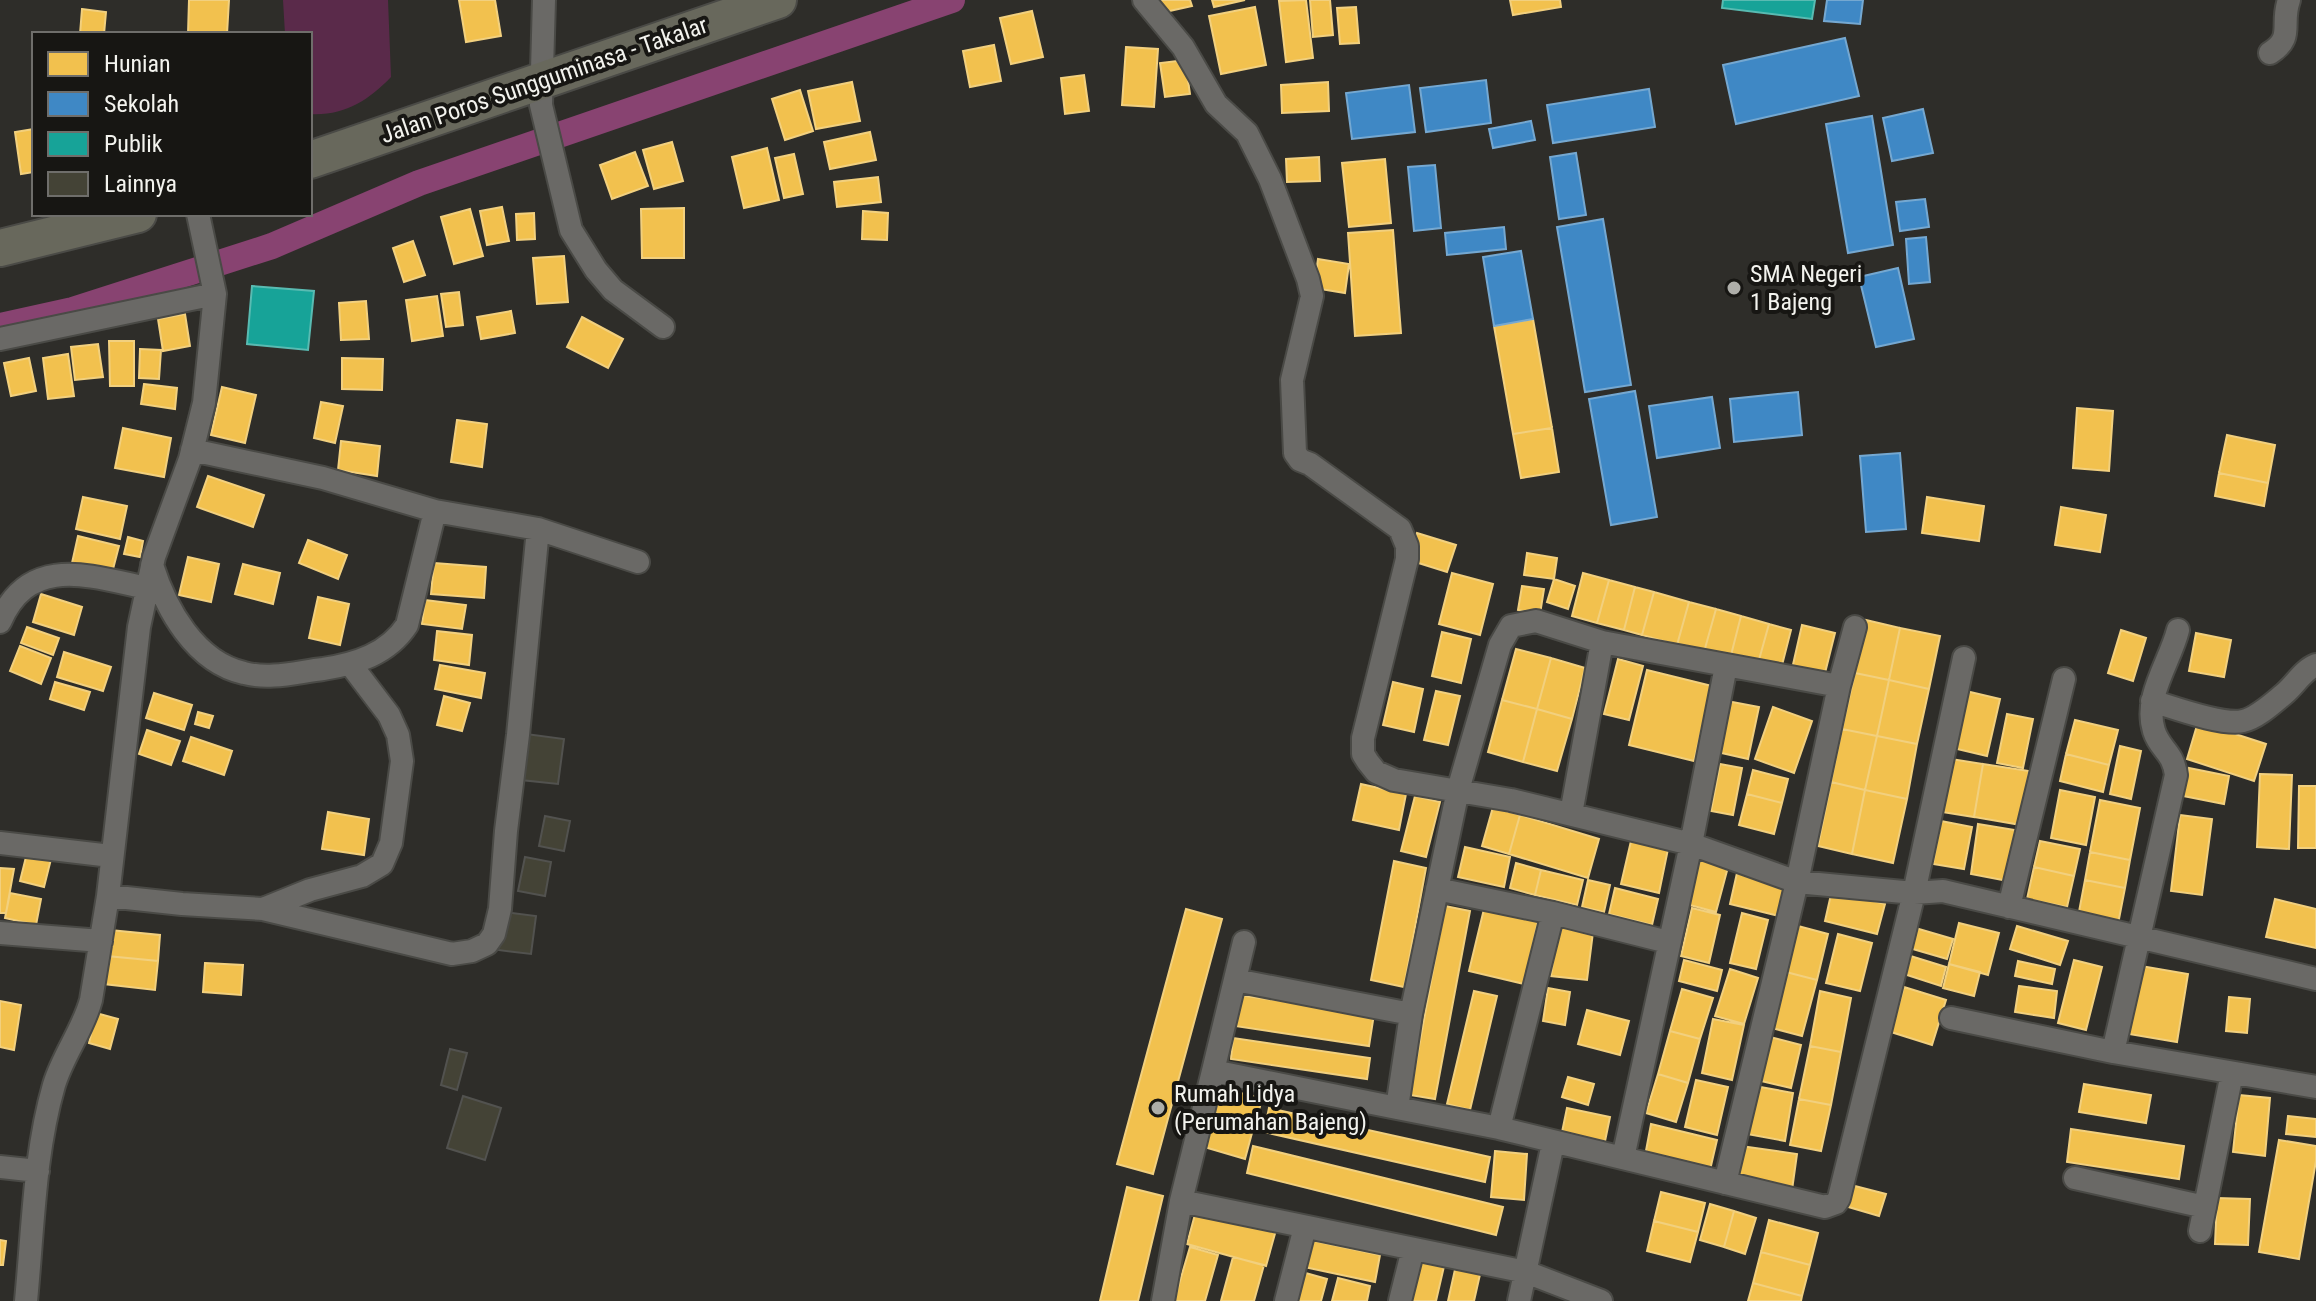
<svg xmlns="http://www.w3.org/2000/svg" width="2316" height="1301" viewBox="0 0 2316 1301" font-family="'Roboto Condensed',sans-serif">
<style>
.green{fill:#5a2a4a}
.homes{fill:#f2c14e;stroke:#f2d07e;stroke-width:2}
.schools{fill:#3f88c5;stroke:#75a8d1;stroke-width:2}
.public{fill:#17a398;stroke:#59bbb2;stroke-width:2}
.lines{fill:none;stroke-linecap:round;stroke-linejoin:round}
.canal{stroke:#884371;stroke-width:26}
.building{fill:#444336;stroke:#52524f;stroke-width:2}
.minor-casing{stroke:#4a4a46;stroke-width:26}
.trunk-casing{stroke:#4a4a46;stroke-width:40}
.minor{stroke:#6a6966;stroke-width:22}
.trunk{stroke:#68685c;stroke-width:36}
.poi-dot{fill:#aeaea9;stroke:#171613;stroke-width:3}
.labels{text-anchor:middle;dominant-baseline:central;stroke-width:8;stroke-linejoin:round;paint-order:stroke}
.street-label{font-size:24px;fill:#f3f3ee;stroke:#171613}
.poi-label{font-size:24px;fill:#f3f3ee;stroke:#171613;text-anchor:start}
</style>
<rect width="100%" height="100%" fill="#2e2d29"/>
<path class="green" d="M283 0H388L391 77C368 101 344 116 310 114V34H285Z"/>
<path class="homes" d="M189 0H229L227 34H188Z
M459 0H495L501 36 466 42Z
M1153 0H1190L1192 6 1156 14Z
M1212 0H1245L1214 7Z
M1306 0 1313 58 1286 62 1279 1Z
M1310 0H1330L1333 35 1313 37Z
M1510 0H1560L1561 7 1513 15Z
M1255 7 1266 65 1221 74 1209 16Z
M1356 7 1359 43 1340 44 1337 8Z
M82 9 106 12 104 34H80Z
M1032 11 1043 57 1011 64 1000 18Z
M994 45 1001 81 970 87 963 51Z
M1126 47 1158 49 1154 107 1122 105Z
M1185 60 1190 94 1165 97 1160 63Z
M1084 75 1089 111 1065 114 1061 78Z
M852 82 860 121 816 129 808 91Z
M1328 82 1329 111 1282 113 1281 85Z
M800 90 813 131 785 140 772 99Z
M34 129V172L21 174 15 132Z
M870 132 876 160 830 169 824 142Z
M672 142 683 181 654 189 643 150Z
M767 148 779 200 744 208 732 157Z
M635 152 648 186 612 199 600 165Z
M794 154 803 194 784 198 775 158Z
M1319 157 1320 181 1287 182 1286 159Z
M1385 159 1391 223 1349 227 1342 163Z
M878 177 881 202 837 207 834 182Z
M502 207 509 241 487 245 480 211Z
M684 208V258H642L641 209Z
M470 209 483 256 454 264 441 217Z
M863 211 888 213 887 240 862 239Z
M534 213 535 239 517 240 516 214Z
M1393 230 1401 333 1355 336 1348 233Z
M413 241 425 275 404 282 393 248Z
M564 256 568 302 537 304 533 258Z
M1318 259 1349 264 1345 293 1314 288Z
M459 292 463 325 446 327 441 294Z
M437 296 443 336 412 341 406 300Z
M366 301 369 339 341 340 339 303Z
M511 311 515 333 481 339 477 317Z
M185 314 190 346 163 351 158 319Z
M582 317 623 339 608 368 567 347Z
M1533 319 1552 428 1513 434 1494 326Z
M109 341H134V386H110Z
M98 344 103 377 75 380 71 347Z
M140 349 161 350 159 379 139 378Z
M68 354 74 396 48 399 43 358Z
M29 358 36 391 11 396 4 363Z
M342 358 383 359 382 390 342 389Z
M144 384 177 388 175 409 141 404Z
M222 387 256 395 245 443 211 435Z
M321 402 343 406 335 443 314 438Z
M2077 408 2113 411 2109 471 2073 468Z
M457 420 487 424 482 467 451 462Z
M123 428 171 438 164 477 115 468Z
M1552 428 1559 472 1521 478 1513 434Z
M2227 435 2275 445 2268 483 2219 473Z
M341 441 380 446 377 476 338 470Z
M2219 473 2268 483 2264 506 2215 496Z
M208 476 264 495 253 527 197 507Z
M83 497 127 506 120 539 76 529Z
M1927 497 1984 506 1979 541 1922 533Z
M2061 507 2106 515 2100 552 2055 545Z
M1417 533 1456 545 1447 572 1409 560Z
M78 536 119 546 112 573 72 563Z
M128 537 143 541 140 557 124 554Z
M308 540 347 555 338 579 299 563Z
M1527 553 1557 558 1554 579 1524 575Z
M188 557 219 564 211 602 179 595Z
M434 563 486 567 484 598 431 594Z
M243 564 280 573 273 604 235 594Z
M1452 573 1493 584 1480 635 1439 624Z
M1583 573 1609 580 1597 623 1572 616Z
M1554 579 1575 586 1568 609 1547 602Z
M1609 580 1635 587 1624 630 1597 623Z
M1522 586 1544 589 1540 614 1518 610Z
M1635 587 1654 592 1642 635 1624 630Z
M1654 592 1689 602 1677 645 1642 635Z
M41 594 82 607 74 635 33 622Z
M318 597 349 604 340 645 309 638Z
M425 600 466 605 462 629 422 624Z
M1689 602 1716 609 1704 652 1677 645Z
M1716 609 1741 616 1730 659 1704 652Z
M1741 616 1769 624 1757 667 1730 659Z
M1866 620 1900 628 1889 680 1855 673Z
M1769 624 1791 630 1780 673 1757 667Z
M1802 625 1835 633 1824 677 1792 669Z
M27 627 59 638 53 655 21 643Z
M1900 628 1940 636 1929 689 1889 680Z
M2121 630 2146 638 2133 681 2108 673Z
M437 631 472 635 469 665 434 660Z
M1442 632 1471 639 1461 683 1432 676Z
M2196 633 2231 640 2224 677 2189 671Z
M20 646 51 658 41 684 10 671Z
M1516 649 1551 658 1537 709 1502 700Z
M64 652 111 667 103 691 57 677Z
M1551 658 1585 668 1572 719 1537 709Z
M1618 659 1643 666 1629 720 1604 714Z
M440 665 485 673 481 698 435 689Z
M1647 670 1712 686 1694 761 1629 745Z
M1855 673 1889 680 1877 736 1842 729Z
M1889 680 1929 689 1917 744 1877 736Z
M55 682 90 692 84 710 50 699Z
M1393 682 1423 689 1414 732 1383 725Z
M1436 691 1460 696 1448 745 1424 740Z
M1966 691 2000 699 1987 756 1953 748Z
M154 693 192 705 184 730 146 718Z
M444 696 470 703 462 731 437 725Z
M1502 700 1537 709 1523 762 1488 752Z
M1727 701 1759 707 1748 759 1717 752Z
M1773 707 1812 721 1794 773 1755 759Z
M1537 709 1572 719 1557 771 1523 762Z
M198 712 213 716 209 728 195 724Z
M2007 714 2033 719 2023 768 1997 763Z
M2075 720 2118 730 2109 765 2066 754Z
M2198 722 2266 744 2254 781 2187 759Z
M1842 729 1877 736 1865 790 1831 782Z
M147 730 180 741 171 765 139 754Z
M1877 736 1917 744 1907 799 1865 790Z
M191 737 232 751 224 775 183 761Z
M2120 746 2141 751 2131 799 2110 794Z
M2066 754 2109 765 2103 792 2060 781Z
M1951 759 1983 764 1974 817 1942 812Z
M1720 764 1742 768 1733 815 1711 811Z
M1983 764 2029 771 2021 825 1974 817Z
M2189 768 2229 776 2224 804 2183 796Z
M1753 770 1788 779 1782 803 1747 794Z
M2260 774 2292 775 2289 849 2257 847Z
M1831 782 1865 790 1852 854 1818 846Z
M1361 784 1406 794 1399 830 1353 820Z
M2299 786H2316V848H2298Z
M1865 790 1907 799 1893 863 1852 854Z
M2060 790 2095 797 2086 845 2051 838Z
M1747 794 1782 803 1774 834 1739 825Z
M1415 796 1440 802 1426 857 1401 851Z
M2100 800 2140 808 2130 860 2090 852Z
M1493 807 1520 815 1509 854 1482 846Z
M328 812 369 819 364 855 322 849Z
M1520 815 1599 839 1588 878 1509 854Z
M2180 815 2212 819 2202 895 2171 891Z
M1941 821 1972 827 1964 869 1933 864Z
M1978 824 2015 830 2008 881 1971 874Z
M1631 841 1668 849 1659 893 1621 884Z
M2040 841 2080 849 2074 876 2034 867Z
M1465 847 1510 857 1504 887 1458 877Z
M28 849 52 855 44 887 20 881Z
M2090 852 2130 860 2125 888 2085 880Z
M1698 859 1728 867 1716 912 1686 904Z
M1394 861 1426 868 1404 987 1371 980Z
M1516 863 1541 870 1535 895 1510 888Z
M2034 867 2074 876 2067 907 2027 899Z
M0 868 14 869 6 913H0Z
M1541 870 1583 880 1577 905 1535 895Z
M1737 873 1786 885 1779 916 1730 904Z
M1588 880 1610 885 1604 912 1582 907Z
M2085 880 2125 888 2118 924 2078 917Z
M1615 888 1658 899 1652 925 1609 914Z
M1832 890 1885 904 1877 934 1825 921Z
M10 893 41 899 36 925 5 918Z
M2275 899 2316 909V948L2266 937Z
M1445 906 1470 911 1435 1099 1410 1095Z
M1692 908 1720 915 1709 963 1681 956Z
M1186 909 1222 919 1153 1174 1117 1164Z
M1484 909 1538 921 1524 984 1469 971Z
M1742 913 1768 920 1756 969 1730 963Z
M1959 923 1999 933 1988 975 1949 964Z
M1798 926 1828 934 1817 980 1786 972Z
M2017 926 2068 941 2060 965 2010 949Z
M1558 927 1593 932 1587 980 1551 976Z
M1912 927 1953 939 1947 959 1906 947Z
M110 930 160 935 158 961 107 956Z
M1838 934 1872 943 1860 991 1826 983Z
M1904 954 1946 967 1941 986 1898 972Z
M107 956 158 961 155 990 104 984Z
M1684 960 1722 970 1717 991 1679 981Z
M2074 960 2102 967 2086 1030 2058 1023Z
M2018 961 2055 969 2052 984 2015 976Z
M205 963 243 965 241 995 203 992Z
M1949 964 1980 972 1974 996 1943 988Z
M2141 966 2188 974 2177 1042 2129 1034Z
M1730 969 1758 978 1744 1024 1715 1016Z
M1786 972 1817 980 1802 1036 1772 1028Z
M2019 986 2057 991 2054 1018 2015 1012Z
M1904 987 1946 1000 1932 1045 1891 1032Z
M1548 988 1570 992 1565 1025 1543 1021Z
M1682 989 1713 998 1700 1039 1670 1031Z
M1474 991 1497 996 1470 1110 1447 1104Z
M1820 991 1851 998 1841 1052 1810 1046Z
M1239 995 1374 1014 1369 1046 1235 1026Z
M2229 997 2250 999 2247 1033 2226 1031Z
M0 1001 21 1005 14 1050 0 1047Z
M1587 1010 1629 1021 1620 1055 1578 1044Z
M96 1013 118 1019 110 1049 89 1043Z
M1713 1019 1744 1025 1732 1080 1702 1073Z
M1670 1031 1700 1039 1688 1083 1658 1074Z
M1770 1037 1801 1045 1791 1088 1761 1081Z
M1233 1038 1370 1058 1367 1079 1231 1059Z
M1810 1046 1841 1052 1831 1105 1799 1099Z
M1658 1074 1688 1083 1676 1122 1646 1113Z
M1568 1077 1594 1084 1588 1105 1562 1097Z
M1696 1080 1728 1087 1717 1135 1685 1127Z
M2084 1084 2151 1095 2146 1123 2079 1112Z
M1212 1085 1262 1099 1255 1125 1205 1110Z
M1755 1086 1793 1093 1785 1141 1747 1134Z
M2239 1095 2270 1098 2265 1156 2233 1152Z
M1799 1099 1831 1105 1821 1151 1790 1145Z
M1269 1108 1490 1157 1485 1182 1264 1132Z
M1567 1108 1610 1117 1604 1146 1561 1137Z
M2288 1116 2316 1119V1137L2286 1134Z
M1208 1121 1252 1133 1245 1159 1201 1146Z
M1651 1124 1717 1140 1710 1170 1645 1156Z
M2071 1129 2184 1146 2179 1179 2067 1162Z
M2279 1140 2316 1146V1161L2299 1259 2259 1252Z
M1253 1146 1503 1207 1496 1235 1247 1173Z
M1741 1146 1797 1154 1792 1190 1736 1182Z
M1495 1151 1527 1154 1524 1200 1491 1197Z
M1851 1185 1886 1194 1879 1216 1845 1206Z
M1127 1187 1163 1196 1138 1301H1100Z
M1661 1192 1705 1203 1698 1232 1654 1221Z
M2217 1198 2250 1199 2248 1245 2215 1244Z
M1710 1204 1734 1211 1724 1247 1700 1240Z
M1197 1207 1276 1230 1266 1266 1187 1244Z
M1734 1211 1756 1218 1745 1254 1724 1247Z
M1769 1220 1818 1233 1810 1265 1761 1252Z
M1654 1221 1698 1232 1690 1262 1647 1251Z
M0 1240 6 1241 3 1265H0Z
M1310 1240 1380 1255 1375 1282 1304 1267Z
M1190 1247 1218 1255 1205 1301H1174Z
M1761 1252 1810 1265 1802 1296 1753 1283Z
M1419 1256 1445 1262 1436 1301H1409Z
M1233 1257 1264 1265 1254 1301H1221Z
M1456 1265 1481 1270 1474 1301H1448Z
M1302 1272 1327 1279 1321 1301H1294Z
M1338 1278 1370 1286 1367 1301H1332Z
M1753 1283 1802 1296 1801 1301H1748Z"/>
<path class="schools" d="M1827 0H1863L1860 24 1824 21Z
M1845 38 1859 96 1736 124 1723 65Z
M1486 80 1491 123 1426 132 1420 88Z
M1409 85 1415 132 1352 139 1346 93Z
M1649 89 1655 127 1553 143 1547 105Z
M1923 109 1933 153 1892 161 1883 118Z
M1872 116 1893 245 1848 253 1826 124Z
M1531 121 1535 140 1493 148 1489 129Z
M1576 153 1586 215 1559 219 1550 157Z
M1435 165 1441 228 1414 231 1408 167Z
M1925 199 1929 227 1900 231 1896 202Z
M1603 219 1631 385 1585 392 1557 227Z
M1504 227 1506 249 1447 255 1445 233Z
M1926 237 1930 282 1909 284 1906 239Z
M1521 251 1533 319 1494 326 1483 257Z
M1898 268 1914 339 1876 347 1859 277Z
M1635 391 1657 517 1611 525 1589 399Z
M1798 392 1802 435 1734 442 1730 399Z
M1712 397 1720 448 1657 458 1649 406Z
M1900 453 1906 529 1866 532 1860 456Z"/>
<path class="public" d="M1723 0H1815L1812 19 1722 8Z
M252 286 314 291 308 350 247 344Z"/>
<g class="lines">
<path class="canal" d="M0 326 73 310 272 246 419 183 952 0"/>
</g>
<path class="building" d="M526 734 564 739 558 784 521 780Z
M545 816 570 821 564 851 539 846Z
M525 857 551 862 545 896 518 891Z
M503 912 536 916 531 954 498 950Z
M450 1049 467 1053 457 1090 441 1085Z
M463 1096 501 1108 485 1160 447 1148Z"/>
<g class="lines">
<defs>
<path id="minor" d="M544 0 541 105 571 230 596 270 613 290 663 327
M1144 0 1183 47 1216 104 1247 133 1270 179 1308 279 1312 296 1292 380 1295 453 1300 460 1310 464 1400 529 1407 546V559L1363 738V754L1368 762 1376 772 1394 780 1511 800 1691 844 1797 882 1914 893 1943 891 2316 979
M2270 53C2295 37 2280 25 2289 0
M0 339 215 294
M192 450 323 478 435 511
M152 565C166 609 195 662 244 673 270 680 297 672 323 669 356 664 388 654 407 625L435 511 538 529 638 562
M0 622C29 554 90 576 147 588
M2178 630C2170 662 2143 697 2154 731 2160 750 2173 751 2176 775L2113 1052 2316 1087
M1602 642 1536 621 1511 626 1500 645 1458 790 1411 1014 1397 1108 1499 1128 1825 1207 1836 1203 1839 1198 1914 893 1964 658
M2152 701C2172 707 2223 726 2243 721 2257 718 2273 703 2284 694 2295 685 2303 670 2316 665
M1571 814 1602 642 1839 686
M0 843 111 856
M1437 889 1553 913 1668 942
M108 896 182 904 263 909 452 954 472 951 487 944 494 934 500 909 506 831 518 735 538 529
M2009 907 2064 679
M263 909 310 890 362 876 382 864 391 843 402 761 398 735 389 715 351 665
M0 933 101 941
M1244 942 1213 1071 1397 1108
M1235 980 1411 1014
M1951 1018 2113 1052
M1499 1128 1553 913
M1623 1158 1691 844 1726 666
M0 1167 38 1171
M2075 1178 2205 1207
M1725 1183 1797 882 1839 686 1855 627
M1181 1201 1526 1272 1601 1301
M2200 1231 2232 1073
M26 1301C33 1230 34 1154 54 1085 63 1055 83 1030 91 1000L108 896 139 627 154 557 190 459 204 403 215 294 198 214
M1163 1301 1181 1201 1213 1071
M1286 1301 1305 1227
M1400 1301 1413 1249
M1519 1301 1553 1143"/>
<path id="trunk" d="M310 160 778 0
M0 248 138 214"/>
</defs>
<use href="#minor" class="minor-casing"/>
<use href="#trunk" class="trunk-casing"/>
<use href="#minor" class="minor"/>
<use href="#trunk" class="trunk"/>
</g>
<g class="poi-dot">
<circle cx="1734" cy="288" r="8"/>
<circle cx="1158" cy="1108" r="8"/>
</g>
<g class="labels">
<g class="street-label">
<text transform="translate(544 80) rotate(-19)">Jalan Poros Sungguminasa - Takalar</text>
</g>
<g class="poi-label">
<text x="1750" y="274">SMA Negeri<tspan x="1750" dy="28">1 Bajeng</tspan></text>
<text x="1174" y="1094">Rumah Lidya<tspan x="1174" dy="28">(Perumahan Bajeng)</tspan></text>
</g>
</g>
<rect x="32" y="32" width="280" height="184" fill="#171613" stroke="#6f6e6b" stroke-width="2"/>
<rect x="48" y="52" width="40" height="24" fill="#f2c14e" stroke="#6f6e6b" stroke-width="2"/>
<text x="104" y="72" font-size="24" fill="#f3f3ee">Hunian</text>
<rect x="48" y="92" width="40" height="24" fill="#3f88c5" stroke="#6f6e6b" stroke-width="2"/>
<text x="104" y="112" font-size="24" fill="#f3f3ee">Sekolah</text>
<rect x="48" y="132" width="40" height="24" fill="#17a398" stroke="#6f6e6b" stroke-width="2"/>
<text x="104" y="152" font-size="24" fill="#f3f3ee">Publik</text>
<rect x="48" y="172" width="40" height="24" fill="#444336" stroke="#6f6e6b" stroke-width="2"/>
<text x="104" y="192" font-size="24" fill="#f3f3ee">Lainnya</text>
</svg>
